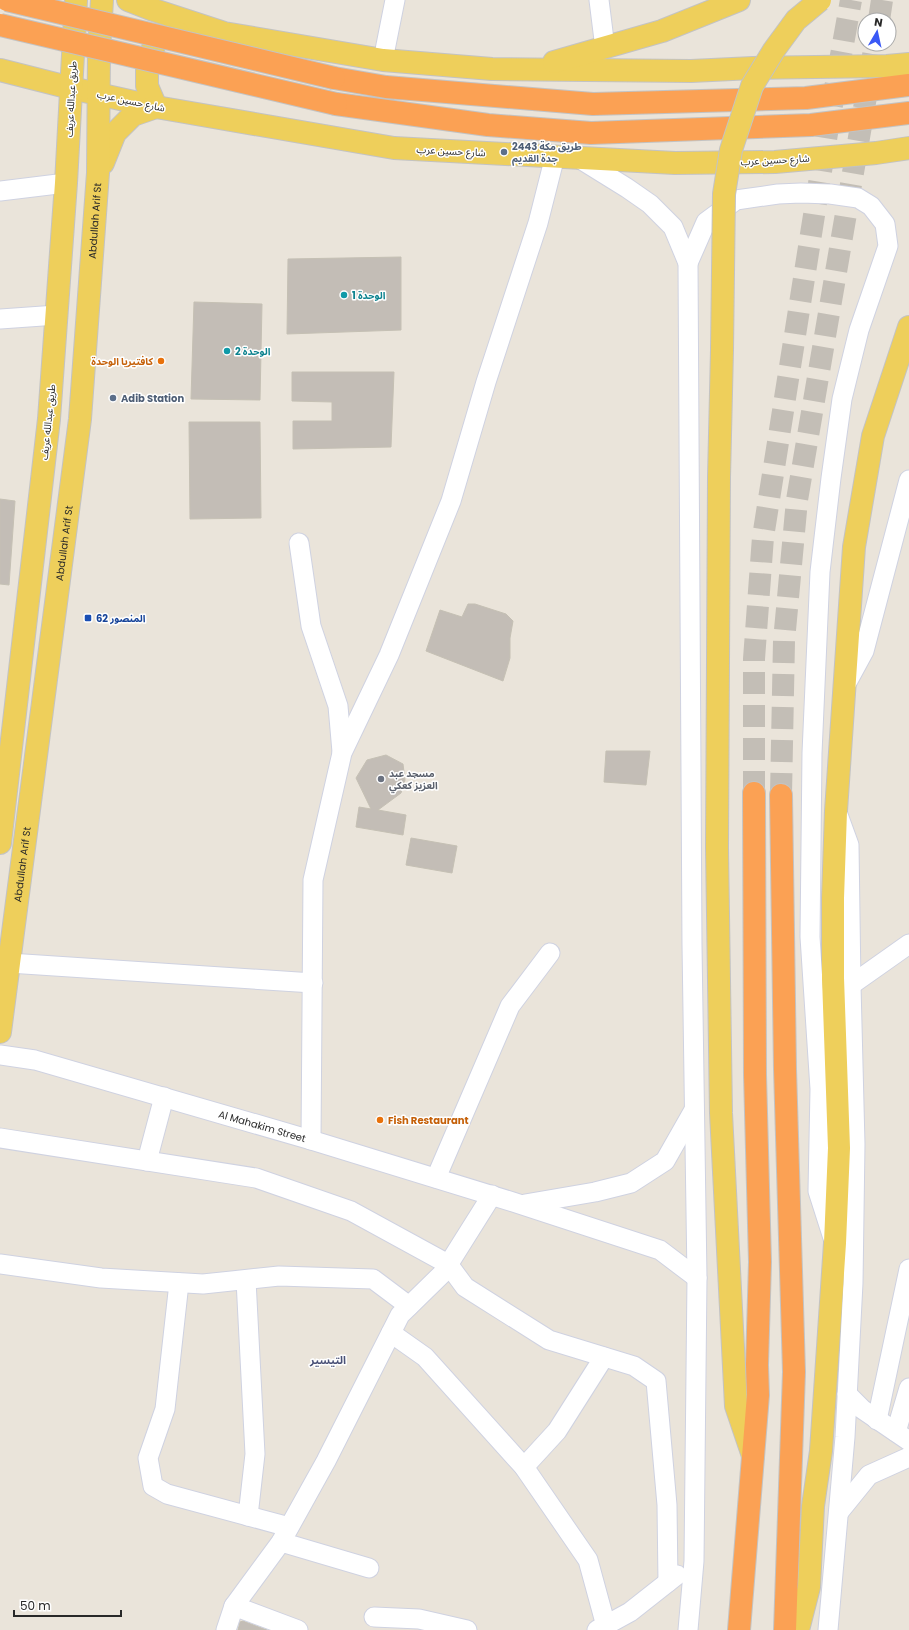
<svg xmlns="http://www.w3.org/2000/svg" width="909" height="1630" viewBox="0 0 909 1630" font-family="Poppins,'Noto Sans Arabic',sans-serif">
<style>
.building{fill:#c3bdb6;stroke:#c5c0b4}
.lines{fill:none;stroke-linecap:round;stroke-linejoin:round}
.highway-tunnel{stroke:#c3beb6;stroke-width:22;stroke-dasharray:22 11;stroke-linecap:butt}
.minor-casing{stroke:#cfd2e1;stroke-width:21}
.major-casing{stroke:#c3c3c3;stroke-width:24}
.highway-casing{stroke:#c3c3c3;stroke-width:24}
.minor{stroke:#fff;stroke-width:19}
.major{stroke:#eecf5b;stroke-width:22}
.highway{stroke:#fba154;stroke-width:22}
.major-bridge-casing{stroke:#c3c3c3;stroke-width:24;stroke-linecap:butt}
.highway-bridge-casing{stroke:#c3c3c3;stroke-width:24;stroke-linecap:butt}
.major-bridge{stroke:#eecf5b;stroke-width:22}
.highway-bridge{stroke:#fba154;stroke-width:22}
.service-dot{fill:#5c6f8a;stroke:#fff;stroke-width:1.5}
.culture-dot{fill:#0f9aa8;stroke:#fff;stroke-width:1.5}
.food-dot{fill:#e8710a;stroke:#fff;stroke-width:1.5}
.transit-dot{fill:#1a4fb4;stroke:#fff;stroke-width:1.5}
.worship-dot{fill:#6b7280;stroke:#fff;stroke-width:1.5}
.labels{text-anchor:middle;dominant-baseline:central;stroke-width:3;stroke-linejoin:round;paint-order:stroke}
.street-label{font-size:10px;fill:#282828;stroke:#fff}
.service-label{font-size:10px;font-weight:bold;fill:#4e5e75;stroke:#fff;text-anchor:start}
.culture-label{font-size:10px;font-weight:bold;fill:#0d838f;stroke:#fff;text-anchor:start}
.food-label{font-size:10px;font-weight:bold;fill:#c56008;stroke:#fff;text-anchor:end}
.transit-label{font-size:10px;font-weight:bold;fill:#164399;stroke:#fff;text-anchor:start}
.worship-label{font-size:10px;font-weight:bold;fill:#5b616d;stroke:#fff;text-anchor:start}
.neighbourhood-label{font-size:11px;font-weight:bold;fill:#4a5177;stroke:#fff}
</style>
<rect width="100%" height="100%" fill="#eae4da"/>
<path class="building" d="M401 257V330L287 334 288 259Z
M194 302 262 304 260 400 191 399Z
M292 372H394L391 447 293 449V421H332V402L292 401Z
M189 422H260L261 518 190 519Z
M0 499 15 501 9 585 0 584Z
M468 604H475L506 614 513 621 510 638V658L503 681 426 651 440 610 462 617Z
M606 751H650L646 785 604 782Z
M386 755 403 764 405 780 401 793 378 810 406 815 403 835 356 827 359 807 371 809 356 778 367 760Z
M411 838 457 846 452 873 406 865Z
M243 1621 267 1630H238L240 1622Z"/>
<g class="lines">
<path class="highway-tunnel" d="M879 20 882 0
M754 793V659L763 537 828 127 851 0
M781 795 784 641 797 500 875 44"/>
<defs>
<g id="minor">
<path d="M599 0 605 48"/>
<path d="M383 60 395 0"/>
<path d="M577 157 627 188 650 204 673 227 688 263 692 945 697 1278 694 1561 688 1630"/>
<path d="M0 191 66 183"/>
<path d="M688 263 706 222 736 200 778 194 801 193 830 194 858 198 871 206 885 224 888 246 859 330 842 399 831 478 820 572 812 753 810 937 820 1089 818 1191 833 1238"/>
<path d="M0 319 57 315"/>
<path d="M299 543 311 626 338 706 342 752"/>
<path d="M845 686 864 651 909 480"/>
<path d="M9 963 313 983"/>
<path d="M851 985 909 944"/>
<path id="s1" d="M0 1055 35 1060 311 1140 513 1202 660 1250 697 1278"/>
<path d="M0 1138 256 1178 351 1211 448 1264 465 1287 549 1340 634 1366 656 1381 667 1505 668 1582"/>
<path d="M311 1140 313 880 342 753 389 655 451 501 486 382 538 223 555 156"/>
<path d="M147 1161 164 1097"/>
<path d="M436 1178 510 1006 550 953"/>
<path d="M525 1204 595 1192 631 1183 665 1161 694 1110"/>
<path d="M0 1264 101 1278 203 1284 279 1276 373 1279 409 1306"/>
<path d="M246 1280 255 1454 248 1516"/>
<path d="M179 1283 165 1409 148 1458 153 1486 167 1494 289 1527"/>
<path d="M391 1333 425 1357 524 1467 588 1560 606 1626"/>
<path d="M847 1394 862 1409 909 1441"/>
<path d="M877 1420 909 1269"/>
<path d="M896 1432 909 1388"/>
<path d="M524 1467 557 1431 604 1357"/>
<path d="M839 1512 869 1475 909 1457"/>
<path d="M281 1542 369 1568"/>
<path d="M234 1606 298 1630"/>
<path d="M374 1617 419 1619 467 1630"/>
<path d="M226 1630 234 1606 281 1542 326 1461 400 1315 443 1273 492 1195"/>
<path d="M597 1630 630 1612 677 1575"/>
<path d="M828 1630 845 1437 853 1283 855 1144 851 985 849 845 837 812"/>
</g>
<g id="major">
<path d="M128 0 151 9 224 33 383 60 492 69 691 71 753 68 887 66 909 64"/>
<path d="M554 62 662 31 739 0"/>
<path d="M0 70 71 88 156 107 394 148 675 163 775 162 876 153 909 148"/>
<path d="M156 107 147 86V63L156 41 168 35 178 33"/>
<path d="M103 163 115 133 133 115 156 107"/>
<path d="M722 350 719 477 717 848 721 1113 736 1406 753 1456"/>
<path d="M0 843 49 419 66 183 76 0"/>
<path id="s2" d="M0 1032 80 419 98 173 99 51 102 0"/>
<path d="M798 1630 809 1587 813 1506 821 1451 835 1243 839 1148 833 978V898L836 811 854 547 873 436 909 327"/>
</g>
<path id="highway" d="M334 78 386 87 593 104 806 98 909 85
M336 104 488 125 591 133 811 125 909 113
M781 795 785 1069 794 1372 785 1630
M739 1630 758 1395 757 1365 760 1262 755 1075 754 793"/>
</defs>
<use href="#minor" class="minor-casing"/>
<use href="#major" class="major-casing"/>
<use href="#highway" class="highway-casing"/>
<use href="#minor" class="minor"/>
<use href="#major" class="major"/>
<use href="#highway" class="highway"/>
<defs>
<path id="major-bridge" d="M722 350 724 194 731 150 752 86 774 50 796 20 820 0"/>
<path id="highway-bridge" d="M7 0 334 78
M0 25 336 104"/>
</defs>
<use href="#major-bridge" class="major-bridge-casing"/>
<use href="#highway-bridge" class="highway-bridge-casing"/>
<use href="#major-bridge" class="major-bridge"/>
<use href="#highway-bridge" class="highway-bridge"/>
</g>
<g class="service-dot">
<circle cx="504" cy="152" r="4"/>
<circle cx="113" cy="398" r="4"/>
</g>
<g class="culture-dot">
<circle cx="344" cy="295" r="4"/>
<circle cx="227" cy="351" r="4"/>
</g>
<g class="food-dot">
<circle cx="161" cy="361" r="4"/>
<circle cx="380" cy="1120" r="4"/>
</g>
<rect class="transit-dot" x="84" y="614" width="8" height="8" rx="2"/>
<circle class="worship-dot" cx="381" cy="779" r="4"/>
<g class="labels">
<g class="street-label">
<text transform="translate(71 99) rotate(-87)">طريق عبدالله عريف</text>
<text transform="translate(131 101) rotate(12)">شارع حسين عرب</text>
<text transform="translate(451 151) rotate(3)">شارع حسين عرب</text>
<text transform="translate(775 160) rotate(-3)">شارع حسين عرب</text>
<text stroke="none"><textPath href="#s2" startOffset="817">Abdullah Arif St</textPath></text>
<text transform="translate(48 422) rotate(-84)">طريق عبدالله عريف</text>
<text stroke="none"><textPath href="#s2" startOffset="493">Abdullah Arif St</textPath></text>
<text stroke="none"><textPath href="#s2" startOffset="169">Abdullah Arif St</textPath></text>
<text stroke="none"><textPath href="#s1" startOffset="272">Al Mahakim Street</textPath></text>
</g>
<g class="service-label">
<text x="512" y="146">2443 طريق مكة<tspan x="512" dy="12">جدة القديم</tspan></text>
<text x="121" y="398">Adib Station</text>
</g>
<g class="culture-label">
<text x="352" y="295">الوحدة 1</text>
<text x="235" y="351">الوحدة 2</text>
</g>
<g class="food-label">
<text x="153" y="361">كافتيريا الوحدة</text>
<text x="388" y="1120" text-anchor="start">Fish Restaurant</text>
</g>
<g class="transit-label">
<text x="96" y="618">المنصور 62</text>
</g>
<g class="worship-label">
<text x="389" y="773">مسجد عبد<tspan x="389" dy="12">العزيز كعكي</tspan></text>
</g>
<g class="neighbourhood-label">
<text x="328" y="1360">التيسير</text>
</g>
</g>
<g transform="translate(877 32) rotate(9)"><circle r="19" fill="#ffffff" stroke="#a9a9a9"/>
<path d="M0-3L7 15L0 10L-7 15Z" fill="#3a59f6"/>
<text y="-6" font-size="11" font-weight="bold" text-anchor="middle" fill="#282828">N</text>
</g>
<path d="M14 1610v6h107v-6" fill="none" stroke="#282828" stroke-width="2"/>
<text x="20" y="1610" font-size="12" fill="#282828" stroke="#ffffff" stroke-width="3" paint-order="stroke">50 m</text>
</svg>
